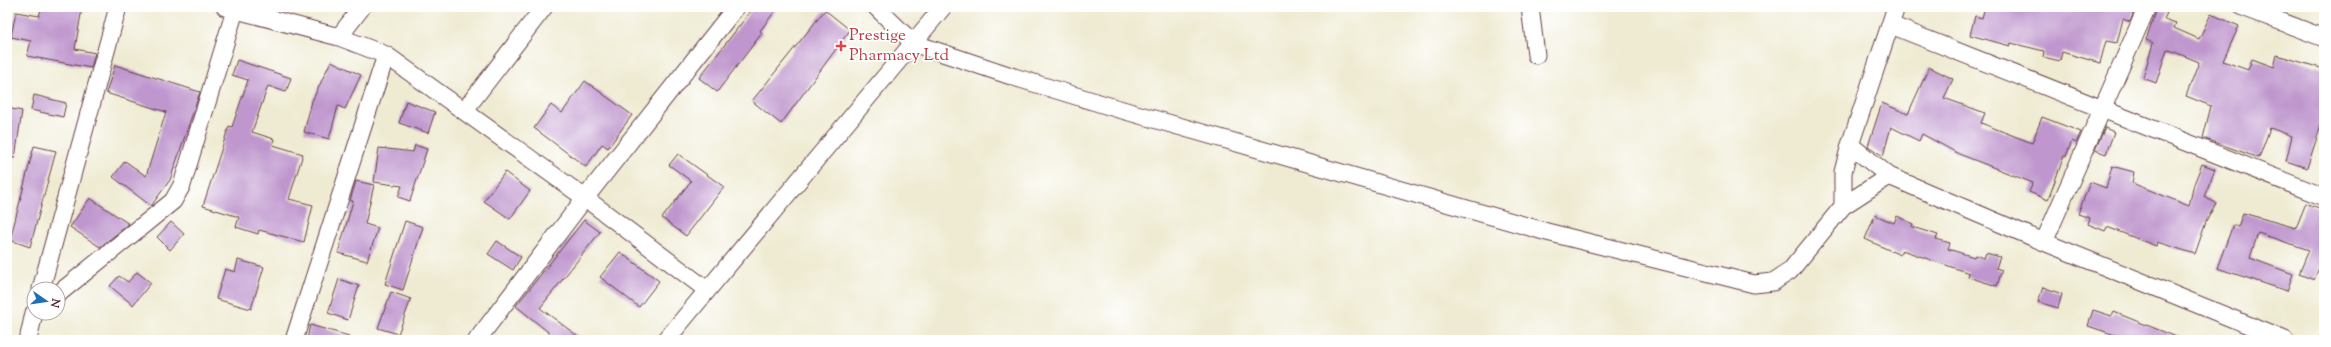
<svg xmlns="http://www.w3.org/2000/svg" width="2331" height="347" viewBox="0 0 2331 347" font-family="'Sorts Mill Goudy',serif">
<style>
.building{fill:#bf97ce}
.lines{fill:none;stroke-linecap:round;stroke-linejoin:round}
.minor-casing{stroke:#633e44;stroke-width:19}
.minor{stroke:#fff;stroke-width:17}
.health-dot{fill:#e0444e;stroke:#fff;stroke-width:1.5}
.labels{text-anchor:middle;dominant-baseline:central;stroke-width:3.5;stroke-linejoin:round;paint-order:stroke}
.health-label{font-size:17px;fill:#be3a42;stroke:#fff;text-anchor:start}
</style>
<rect width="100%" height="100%" fill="#fff"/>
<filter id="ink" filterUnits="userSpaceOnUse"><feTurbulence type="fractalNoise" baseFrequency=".025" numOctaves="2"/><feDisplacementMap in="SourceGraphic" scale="8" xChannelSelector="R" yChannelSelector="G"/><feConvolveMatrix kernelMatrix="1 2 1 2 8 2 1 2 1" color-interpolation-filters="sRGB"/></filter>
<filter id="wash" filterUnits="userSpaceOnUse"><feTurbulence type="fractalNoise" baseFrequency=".012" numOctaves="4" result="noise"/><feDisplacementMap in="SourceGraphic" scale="16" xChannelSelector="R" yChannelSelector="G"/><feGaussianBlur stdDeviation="0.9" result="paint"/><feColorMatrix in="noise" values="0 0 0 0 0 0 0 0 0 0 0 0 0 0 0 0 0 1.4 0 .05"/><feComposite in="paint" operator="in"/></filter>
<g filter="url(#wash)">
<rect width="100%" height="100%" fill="#efebd3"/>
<g id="blocks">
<path class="building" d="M42 7 82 8 75 49 95 53 91 68 27 56 31 41 11 37 16 12 39 16Z
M754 7H778L760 31 762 33 717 92 699 78Z
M1985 7H2136L2130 22 2123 19 2117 43 2106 41 2100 63 2062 52 2060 61 2043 57 2044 51 2011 43 2010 46 1970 35 1975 16 1982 18Z
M2157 9 2167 13 2164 19 2176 23 2174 28 2199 39 2211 14 2239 26 2223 61 2248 70 2252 59 2274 67 2277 55 2324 69V126L2321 125 2307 168 2286 161 2292 136 2270 128 2259 158 2203 138 2211 106 2186 96 2199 62 2167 49 2156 83 2143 78 2153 43 2146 40Z
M825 10 850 30 781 124 752 101Z
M237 60 291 78 286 92 268 86 252 132 274 139 273 145 303 154 289 199 313 205 304 242 259 230 258 234 236 227 239 217 203 206 229 126 232 127 248 80 232 75Z
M331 61 361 75 345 109 338 106 329 139 304 132 312 101Z
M115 65 200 92 170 180 151 206 113 177 125 161 146 176 166 112 106 93Z
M1929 67 1953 79 1944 98 1985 113 1981 123 2032 143 2042 117 2081 132 2076 143 2072 141 2066 156H2064L2048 200 2029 192 2033 183 1959 154 1922 134 1919 141 1891 127 1883 156 1868 146 1882 103 1908 114Z
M585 81 632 115 608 148 602 144 586 167 534 128 551 105 562 113Z
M34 95 66 103 63 117 31 110Z
M406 101 435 112 428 133 399 123Z
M7 108 22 111 15 158 7 157Z
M2105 128 2114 132 2106 154 2095 150Z
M415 145 427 149 410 201 398 197 402 186 374 182 379 148 413 152Z
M34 146 56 151 30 247 10 240Z
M678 154 724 187 686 236 662 218 691 181 669 165Z
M2202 164 2215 169 2204 197 2216 203 2206 222 2195 254 2157 242 2156 246 2107 227 2105 231 2088 224 2090 218 2078 214 2090 182 2106 188 2112 166 2134 172 2132 183 2189 206 2194 184Z
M505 172 530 191 510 219 484 201Z
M356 181 374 185 365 224 378 228 367 261 338 253 353 201H350Z
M90 198 129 224 100 247 70 227Z
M2306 203 2324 210V256L2314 280 2299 274 2309 250 2258 233 2250 258 2293 274 2287 291 2217 268 2233 225 2238 227 2243 213 2296 228Z
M1875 215 1894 223 1897 216 1913 224 1912 227 1938 235 1936 239 1950 243 1948 249 1974 257 1975 255 1984 258 1986 253 2000 257 1996 268 2002 270 1997 286 1968 277 1969 273 1902 250 1900 255 1865 239Z
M584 220 600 232 540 308 583 340H558L516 306Z
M405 221 423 227 403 290 385 284Z
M171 222 184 234 170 250 157 237Z
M497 241 521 257 513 270 488 254Z
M620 252 659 281 639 307 600 277Z
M238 260 264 267 251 309 216 299 225 269 235 272Z
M137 272 151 283 133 305 110 286 119 276 128 282Z
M339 279 359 286 348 320 328 313Z
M2043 287 2062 294 2058 308 2038 302Z
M391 292 411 299 398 334 378 328Z
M2093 310 2112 316 2114 312 2184 340H2130L2088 326Z
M310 325 349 336 348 340H307Z"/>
</g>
</g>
<g filter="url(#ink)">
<use href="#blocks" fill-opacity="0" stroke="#633e44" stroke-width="1"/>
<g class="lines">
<defs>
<path id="minor" d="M225 7 339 37 386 55 585 198 707 290
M876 7 913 43 1014 77 1112 107 1547 232 1754 284 1773 282 1790 271 1843 206V172L1850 145 1896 7
M1530 7 1536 55
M2243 7 2324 38
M1891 25 2324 197
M339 37 362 7
M464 111 544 7
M1850 145 1889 176 2044 242 2285 340
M1843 206 1889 176
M2044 242 2147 7
M41 289 118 7
M58 294 173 201 182 185 236 7
M28 340 34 313
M294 340 386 55
M477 340 585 198 736 7
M666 340 943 7"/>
</defs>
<use href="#minor" class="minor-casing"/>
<use href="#minor" class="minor"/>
</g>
</g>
<path class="health-dot" d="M839 40h4v4h4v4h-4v4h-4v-4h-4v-4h4z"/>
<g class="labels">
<g class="health-label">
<text x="849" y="36">Prestige<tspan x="849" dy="20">Pharmacy Ltd</tspan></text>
</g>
</g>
<rect width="2331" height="347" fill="none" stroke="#fff" stroke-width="24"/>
<g transform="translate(46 301) rotate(103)"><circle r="19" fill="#ffffff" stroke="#b7a5aa"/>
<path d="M0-3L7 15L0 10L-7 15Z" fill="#1f6fb2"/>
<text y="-6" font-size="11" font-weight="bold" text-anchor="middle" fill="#4a1f2b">N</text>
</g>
</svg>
